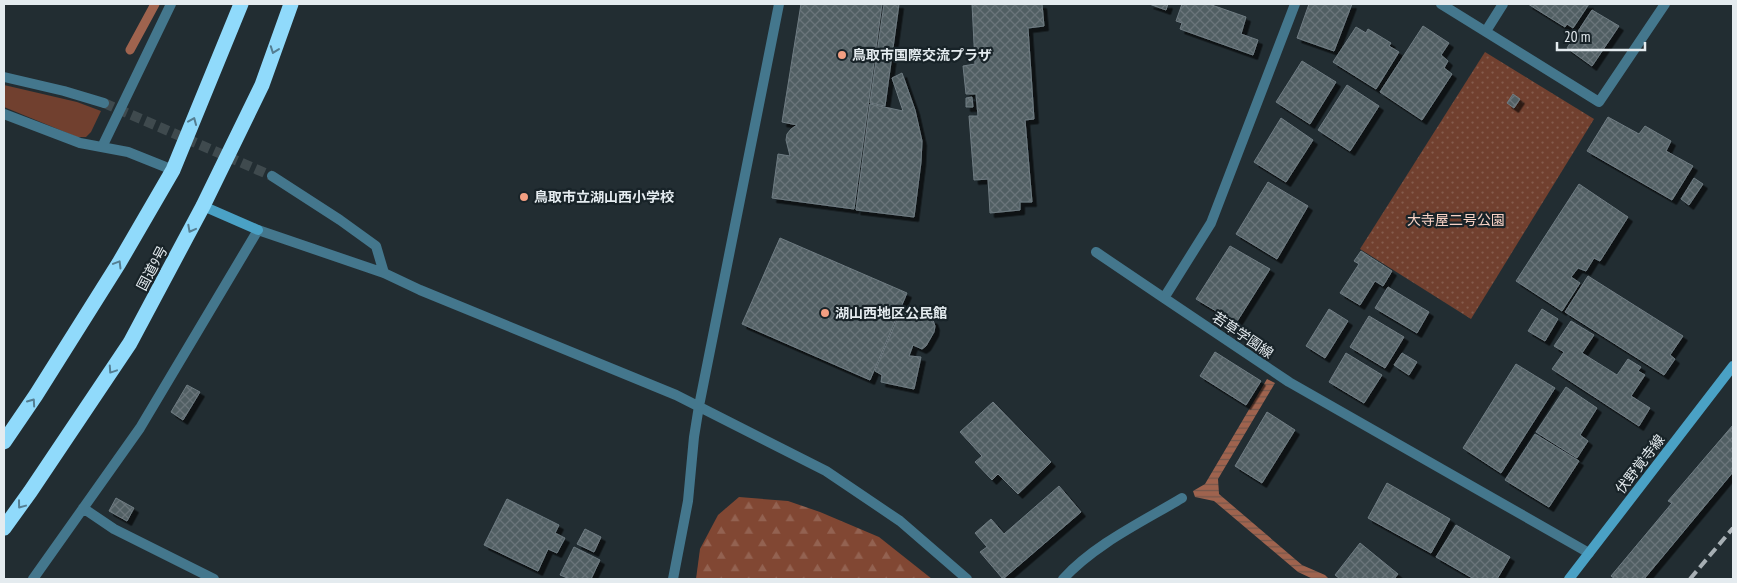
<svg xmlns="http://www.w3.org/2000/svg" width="1737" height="583" viewBox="0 0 1737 583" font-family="'PT Sans Narrow','Noto Sans JP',sans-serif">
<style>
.grass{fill:#71402f}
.forest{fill:url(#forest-firs)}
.park{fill:url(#park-dots)}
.water{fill:url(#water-rules)}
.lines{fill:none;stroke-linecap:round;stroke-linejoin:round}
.stream{stroke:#9f634e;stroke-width:9}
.building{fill:url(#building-cross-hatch);stroke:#6f7c82;filter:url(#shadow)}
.street-tunnel{stroke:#3f4a4e;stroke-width:10;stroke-dasharray:10 5;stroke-linecap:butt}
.street{stroke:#44778d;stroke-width:10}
.secondary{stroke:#4aa1c5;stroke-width:10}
.highway{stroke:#90dafb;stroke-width:15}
.rail{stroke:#a7afb4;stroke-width:4;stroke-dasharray:10 5;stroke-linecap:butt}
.oneway{stroke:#547e92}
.poi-dot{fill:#f39f82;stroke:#182328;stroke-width:2}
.labels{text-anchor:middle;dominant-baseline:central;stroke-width:4.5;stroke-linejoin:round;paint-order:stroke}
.poi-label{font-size:14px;font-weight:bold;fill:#e4ebef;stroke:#182328;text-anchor:start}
.park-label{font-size:14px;fill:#f8d2c5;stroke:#182328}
.street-label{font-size:14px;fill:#e4ebef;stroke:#182328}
</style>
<defs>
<pattern id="forest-firs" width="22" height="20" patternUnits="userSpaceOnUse" patternTransform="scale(1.25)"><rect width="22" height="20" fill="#814733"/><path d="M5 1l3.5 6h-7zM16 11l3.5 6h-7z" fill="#936251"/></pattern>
<pattern id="park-dots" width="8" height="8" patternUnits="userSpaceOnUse" patternTransform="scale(1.25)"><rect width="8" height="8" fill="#71402f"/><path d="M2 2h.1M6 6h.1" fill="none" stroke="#855c4d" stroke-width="1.8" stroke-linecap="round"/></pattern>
<pattern id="water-rules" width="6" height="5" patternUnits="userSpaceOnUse" patternTransform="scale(1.25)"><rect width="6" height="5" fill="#9f634e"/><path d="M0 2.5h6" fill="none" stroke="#76564b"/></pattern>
<pattern id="building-cross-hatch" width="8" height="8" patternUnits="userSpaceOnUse" patternTransform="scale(1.25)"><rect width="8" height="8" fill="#515e64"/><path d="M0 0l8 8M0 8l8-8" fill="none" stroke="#6a757a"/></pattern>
<filter id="shadow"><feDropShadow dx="4.5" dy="4.5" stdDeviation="0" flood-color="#0009"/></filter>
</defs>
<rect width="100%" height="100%" fill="#222d32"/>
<path class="grass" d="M4 85 77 102 101 111 91 132 86 137H77L4 107Z"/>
<path class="forest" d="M739 497 788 501 820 512 879 537 932 579H696L700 549 718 515Z"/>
<path class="park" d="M1485 52 1594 119 1471 319 1360 249Z"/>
<path class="water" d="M1267 379 1275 383 1218 479 1219 494 1302 565 1325 575 1329 579H1313L1298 572 1214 501 1195 497 1193 491 1205 484Z"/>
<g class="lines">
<path class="stream" d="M130 50 155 4"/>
</g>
<path class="building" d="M801 4H882L854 209 772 198 778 154 790 156 786 140 787 134 791 129 797 125 782 122Z
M884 4H899L885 106 870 103Z
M972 4H1042L1044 26 1028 28 1034 119 1025 120 1032 202H1020V210L990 213 988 179 974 180 969 116H978L976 94H966L963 66 975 64Z
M1149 4H1168L1166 10Z
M1182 4 1187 5 1188 4H1209L1246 17 1241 34 1258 40 1253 55 1180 29 1182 23 1176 21Z
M1309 4H1352L1334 51 1297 38Z
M1528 4H1589L1573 28 1567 24 1565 27Z
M1592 10 1619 26 1592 66 1567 48Z
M1423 26 1449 43 1441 55 1448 61 1444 68 1452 74 1422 120 1380 92Z
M1356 27 1366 33 1368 29 1391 43 1389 46 1399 52 1376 89 1333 62Z
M1302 61 1336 82 1310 124 1276 102Z
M902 73 915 110 922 141 921 162 914 217 856 210 870 104 903 111 892 78Z
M1347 85 1379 106 1350 151 1318 130Z
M1513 94 1520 99 1514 108 1507 103Z
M972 97 973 107H966V98Z
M1608 117 1639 134 1645 126 1671 141 1666 151 1693 166 1672 200 1587 151Z
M1281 118 1313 140 1286 182 1254 162Z
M1694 178 1703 184 1689 205 1681 199Z
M1268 182 1308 206 1277 259 1236 234Z
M1579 184 1628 217 1600 261 1594 258 1586 271 1578 268 1571 277 1580 283 1562 311 1516 281Z
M780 238 907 293 870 380 742 324Z
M1230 246 1270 269 1236 323 1196 299Z
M1361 251 1392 271 1383 286 1375 281 1360 305 1340 293 1359 264 1354 261Z
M1588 276 1683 336 1670 355 1675 359 1664 375 1565 312Z
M1388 287 1429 312 1417 333 1375 308Z
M902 308 933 320 935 326 934 332 926 346 922 349 913 345 909 356 921 357 914 389 881 382 882 375 875 371Z
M1329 309 1348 321 1325 358 1306 346Z
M1542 309 1558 319 1545 341 1528 331Z
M1369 316 1404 337 1385 368 1350 347Z
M1571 321 1594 335 1582 353 1617 375 1628 359 1641 367 1638 371 1645 375 1631 396 1650 408 1639 426 1552 369 1564 352 1554 346Z
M1215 352 1261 381 1246 405 1200 376Z
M1346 353 1382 375 1364 403 1329 382Z
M1402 353 1417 362 1409 375 1394 365Z
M1516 364 1555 388 1501 473 1463 448Z
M187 385 200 392 183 420 171 412Z
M1566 387 1597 408 1580 435 1588 441 1577 458 1536 432Z
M993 402 1051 462 1018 494 998 474 992 480 975 462 982 456 960 432Z
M1267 412 1295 430 1262 483 1235 466Z
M1733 425V472L1644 579H1615L1611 576 1672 503 1668 501Z
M1535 434 1579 461 1549 507 1505 480Z
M1387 483 1450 519 1431 553 1368 518Z
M1059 486 1081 512 1003 579 980 552 987 547 975 533 991 519 1004 534Z
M116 498 134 508 127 521 109 511Z
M507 499 559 525 555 533 565 538 557 553 548 549 538 571 484 545Z
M1456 525 1510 557 1497 579H1474L1436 557Z
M585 529 601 537 594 552 577 544Z
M1360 543 1398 574 1394 579H1340L1335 575Z
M574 547 600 560 591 579H570L560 575Z"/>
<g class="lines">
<path class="street-tunnel" d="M104 103 272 176"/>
<path class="street" d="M1295 4 1211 223 1164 298 1289 382 1589 553
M1441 4 1599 102 1665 4
M1486 31 1503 4
M4 77 64 91 104 103
M4 114 80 143 128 152 173 170
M102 147 171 4
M272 176 340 220 376 246 384 273
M1096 252 1164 298
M83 508 114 529 214 579
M33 579 140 428 258 230 384 273 420 290 676 395 826 471 900 521 967 579
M673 579 688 501 694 437 699 406 779 4
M1063 579C1095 544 1142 522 1182 498"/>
<path class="secondary" d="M203 206 258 230
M1569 579 1733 366"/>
<path class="highway" d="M4 442 36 395 119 263 173 170 241 4
M4 528 30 492 130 343 203 206 262 85 291 4"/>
<path class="rail" d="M1690 579 1733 528"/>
</g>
<defs><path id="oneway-chevron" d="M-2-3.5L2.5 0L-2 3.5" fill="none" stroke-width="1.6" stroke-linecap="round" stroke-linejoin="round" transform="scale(1.25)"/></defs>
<g class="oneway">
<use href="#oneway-chevron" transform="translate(274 50) rotate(110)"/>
<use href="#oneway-chevron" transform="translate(193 121) rotate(-67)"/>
<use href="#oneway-chevron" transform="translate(191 229) rotate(118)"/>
<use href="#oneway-chevron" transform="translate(118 264) rotate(-59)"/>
<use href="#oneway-chevron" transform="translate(112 370) rotate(124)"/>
<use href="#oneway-chevron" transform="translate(32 402) rotate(-55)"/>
<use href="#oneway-chevron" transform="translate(21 505) rotate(127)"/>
</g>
<g class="poi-dot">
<circle cx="842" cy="55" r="5"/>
<circle cx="524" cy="197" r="5"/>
<circle cx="825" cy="313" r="5"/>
</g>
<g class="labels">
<g class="poi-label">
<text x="852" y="55">鳥取市国際交流プラザ</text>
<text x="534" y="197">鳥取市立湖山西小学校</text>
<text x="835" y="313">湖山西地区公民館</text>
</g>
<g class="park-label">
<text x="1456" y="220">大寺屋二号公園</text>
</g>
<g class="street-label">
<text transform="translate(152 268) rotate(-62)">国道9号</text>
<text transform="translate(1243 335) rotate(34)">若草学園線</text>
<text transform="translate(1640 464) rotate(-52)">伏野覚寺線</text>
</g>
</g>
<rect width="1737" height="583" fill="none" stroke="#e4ebef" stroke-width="10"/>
<path d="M1557 42v8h88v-8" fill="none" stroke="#e4ebef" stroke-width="2.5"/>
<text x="1564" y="42" font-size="15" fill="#e4ebef" stroke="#182328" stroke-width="4" paint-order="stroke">20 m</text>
</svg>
